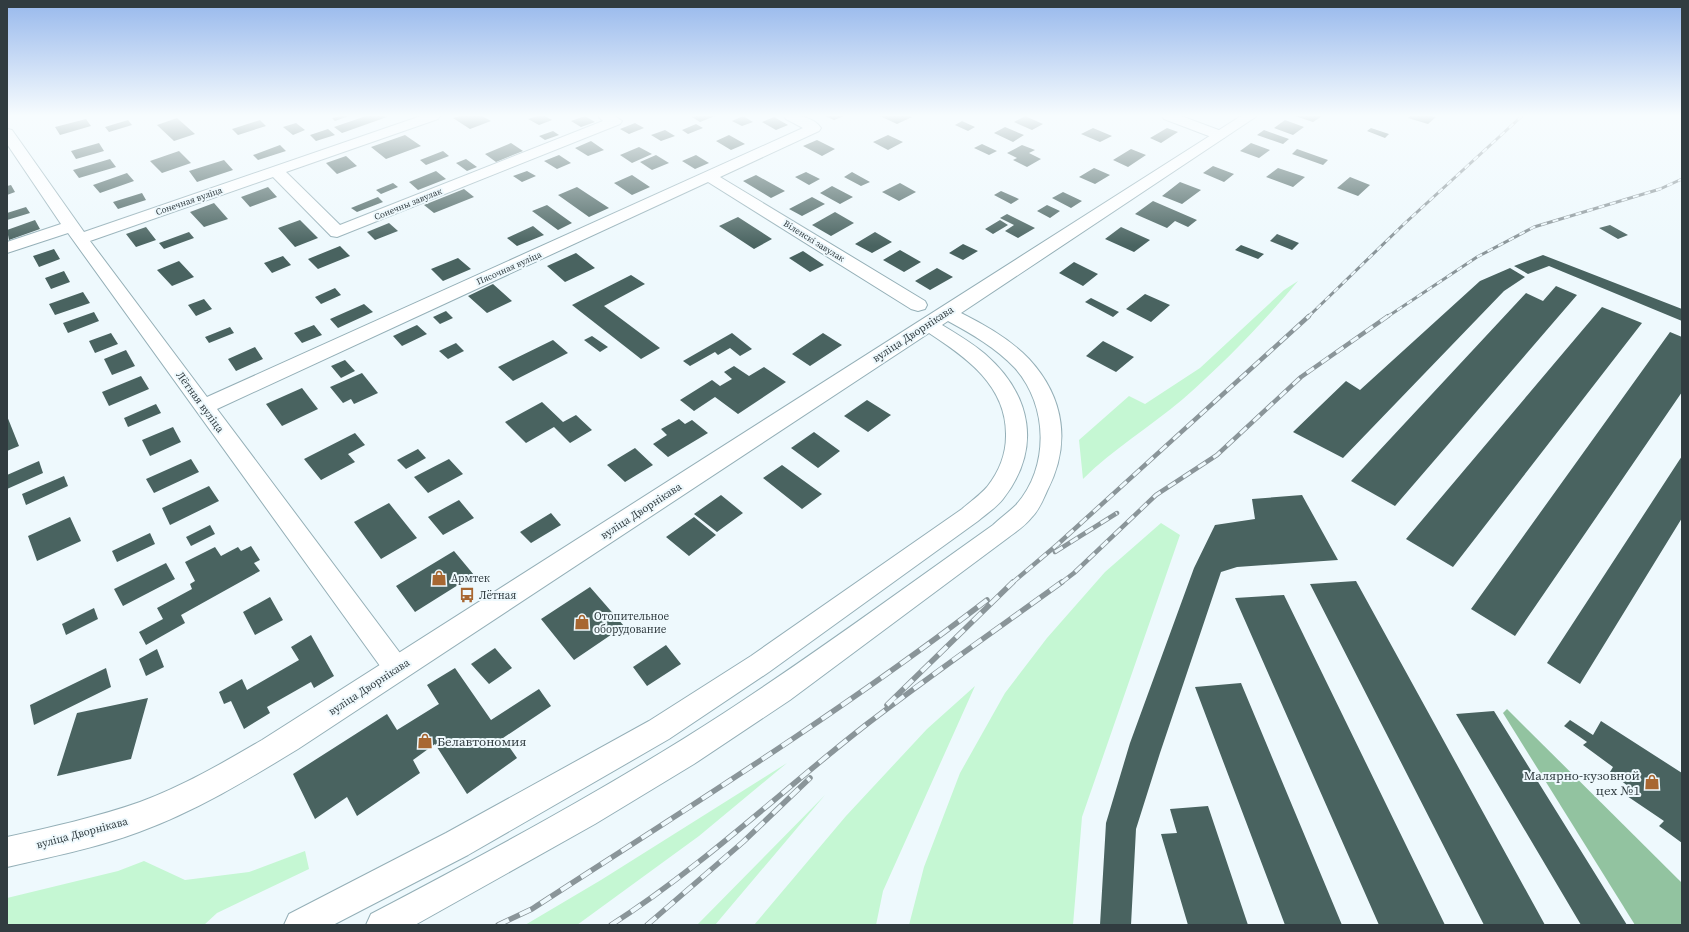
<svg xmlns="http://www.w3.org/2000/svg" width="1689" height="932" viewBox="0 0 1689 932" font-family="'Source Serif 4',serif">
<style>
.green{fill:#c5f7d3}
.forest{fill:#92c3a0}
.building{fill:#496360}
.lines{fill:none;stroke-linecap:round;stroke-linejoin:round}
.minor-casing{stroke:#94afb7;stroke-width:2}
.major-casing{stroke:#94afb7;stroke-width:2}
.minor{fill:#fff;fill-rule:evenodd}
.major{fill:#fff;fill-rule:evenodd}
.rail-far2-casing{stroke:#8a9599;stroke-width:3}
.rail-far1-casing{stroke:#8a9599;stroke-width:4.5}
.rail-casing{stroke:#8a9599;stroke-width:5.5}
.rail-far2{stroke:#eef9fd;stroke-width:2;stroke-dasharray:6;stroke-linecap:butt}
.rail-far1{stroke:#eef9fd;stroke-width:3;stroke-dasharray:9;stroke-linecap:butt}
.rail{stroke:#eef9fd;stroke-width:4;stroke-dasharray:12;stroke-linecap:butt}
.labels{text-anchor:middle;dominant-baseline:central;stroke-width:4;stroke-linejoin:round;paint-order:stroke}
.far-street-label{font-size:9px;fill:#313c40;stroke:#eef9fd}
.street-label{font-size:11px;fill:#313c40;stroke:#eef9fd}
.poi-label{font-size:11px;fill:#313c40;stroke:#eef9fd;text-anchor:start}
.near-poi-label{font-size:13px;fill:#313c40;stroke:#eef9fd;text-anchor:start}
</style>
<rect width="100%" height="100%" fill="#eef9fd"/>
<path class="green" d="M1298 281C1263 323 1224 363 1183 399 1150 427 1113 449 1083 479L1079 440 1129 396 1145 404 1200 368 1284 290Z
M1161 523 1180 535 1082 817 1073 925H909L924 867 960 773 1005 693 1047 638 1105 572Z
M975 686 883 891 876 925H754L846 816 927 729Z
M787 763 699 836 577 925H525L601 880Z
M825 795 715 925H697Z
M305 851 309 869 217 913 204 925H7V898L118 871 144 861 185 880 249 872Z"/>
<path class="forest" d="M1507 709 1682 883V925H1635L1503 713Z"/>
<path class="building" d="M341 116H349L335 121 332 118Z
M366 116H385L387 117 342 133 334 127Z
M460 116H482L491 121 470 129 453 118Z
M537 116H545L552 120 539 125 528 119Z
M585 116 595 122 581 127 571 121Z
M696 116H715L700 122 692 117Z
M743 116 753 122 742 126 732 121Z
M825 116H844L834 120Z
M880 116H910L912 117 897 124Z
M1025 116 1043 124 1032 130 1014 122Z
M1295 116H1322L1313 122Z
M1410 116H1432L1436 117 1428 124 1408 118Z
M774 117 788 125 776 130 762 122Z
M177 118 195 134 174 141 157 125Z
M86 119 91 126 60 135 55 127Z
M128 120 132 125 109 132 105 127Z
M260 120 266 126 238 135 232 129Z
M1285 120 1304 127 1293 135 1274 128Z
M962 121 975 127 968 131 955 125Z
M296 123 305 130 293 135 283 127Z
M635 123 644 128 629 134 620 129Z
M696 124 703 128 688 134 682 130Z
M1005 127 1024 135 1013 142 994 133Z
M1093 128 1112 136 1100 142 1081 134Z
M1167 128 1178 132 1161 143 1150 138Z
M1371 128 1389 134 1385 138 1367 131Z
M328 129 335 135 316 141 310 135Z
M665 130 675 136 661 141 651 135Z
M1264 130 1289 139 1283 144 1257 135Z
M553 131 559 135 545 140 539 136Z
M405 135 421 146 386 159 371 147Z
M729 135 745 144 731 150 716 141Z
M888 135 903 142 888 150 873 142Z
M817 140 835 149 822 156 803 146Z
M591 141 604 150 588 156 575 148Z
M99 143 104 151 76 159 71 151Z
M511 143 523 151 496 162 485 154Z
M1251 143 1270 150 1259 158 1240 151Z
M982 144 997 151 989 155 974 148Z
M280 145 286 151 258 160 253 155Z
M1022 145 1035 150 1029 153 1041 159 1027 167 1013 160 1017 158 1007 153Z
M639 147 652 154 632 163 620 155Z
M1131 149 1146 155 1128 167 1113 160Z
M1297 149 1328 160 1323 165 1292 154Z
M179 151 191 163 162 173 150 161Z
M443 151 449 156 426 165 420 160Z
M559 155 571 163 557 169 544 161Z
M656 155 669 163 652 170 640 162Z
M696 155 709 163 695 169 682 161Z
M346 156 357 166 337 174 326 163Z
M110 159 116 167 79 178 73 170Z
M466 159 477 167 467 171 456 163Z
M224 160 233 170 197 182 189 171Z
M1213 166 1234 174 1224 182 1203 173Z
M1094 168 1110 175 1095 184 1079 177Z
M1278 168 1305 177 1293 187 1266 177Z
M436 171 446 179 418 190 409 182Z
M527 171 536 176 522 182 513 176Z
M806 172 820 179 809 185 795 177Z
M852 172 870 182 861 186 844 177Z
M127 173 134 181 100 193 93 185Z
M632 175 650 187 632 195 614 183Z
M756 175 785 191 771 198 743 181Z
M1350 177 1370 185 1358 196 1337 188Z
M1180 182 1201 190 1182 204 1162 196Z
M393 183 398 187 381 194 376 190Z
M900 183 916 192 899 201 882 192Z
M11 185 15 192 7 195V186Z
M832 186 853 197 840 204 820 193Z
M268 187 277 197 250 207 241 197Z
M577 187 609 208 589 217 558 195Z
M464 189 474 197 434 213 424 205Z
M1001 191 1019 199 1011 204 994 195Z
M1063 192 1082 201 1071 208 1052 198Z
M142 193 146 200 118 209 113 202Z
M378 197 383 202 357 212 351 208Z
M812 197 825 204 802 216 789 209Z
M1153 201 1197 220 1188 227 1175 221 1167 228 1135 214Z
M214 203 228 219 204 227 190 212Z
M547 205 572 223 558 230 532 211Z
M1047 205 1060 211 1050 218 1037 211Z
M26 207 30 213 7 220V213Z
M835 212 854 223 831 236 812 225Z
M1007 214 1035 228 1018 238 1005 231 1014 225 1000 218Z
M738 217 772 239 754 249 719 226Z
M35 220 40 229 9 240 7 230Z
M300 220 318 238 295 247 278 228Z
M1000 220 1008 225 993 234 985 229Z
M389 223 398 231 375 240 367 232Z
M1610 225 1628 235 1618 239 1599 228Z
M533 226 544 235 517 246 507 238Z
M146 227 156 240 136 247 126 234Z
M1121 227 1150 240 1134 252 1105 239Z
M189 232 194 238 164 249 159 243Z
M875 232 892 242 872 253 855 244Z
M1277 234 1299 243 1292 250 1270 241Z
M963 244 978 251 963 260 949 253Z
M1241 245 1264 254 1258 259 1235 250Z
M340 246 350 256 318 269 308 259Z
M54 249 60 259 39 267 33 256Z
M900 250 921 262 904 272 883 260Z
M803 251 824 265 810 272 789 258Z
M576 253 595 268 565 282 547 266Z
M1543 255 1682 309V321L1549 266 1528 274 1514 266Z
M283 256 291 265 272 273 264 263Z
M458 258 471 269 443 281 431 269Z
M179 261 194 277 172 286 157 270Z
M1074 262 1098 274 1083 286 1059 273Z
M937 268 953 277 930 290 915 281Z
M1510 268 1525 277 1504 291 1343 458 1293 432 1346 381 1360 390 1480 281Z
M64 271 70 282 51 289 45 278Z
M631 275 645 284 604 306 660 348 641 359 572 305Z
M493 284 512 301 487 313 468 296Z
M1556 286 1577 295 1395 506 1351 481 1526 293 1543 301Z
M335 288 341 295 321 304 315 297Z
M83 292 90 303 55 315 49 304Z
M1145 294 1170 305 1151 322 1126 309Z
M1091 298 1119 312 1113 317 1085 302Z
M204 299 212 309 196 316 188 305Z
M364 304 373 312 338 328 330 319Z
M1602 307 1642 323 1453 567 1406 539Z
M446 311 453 318 440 324 433 317Z
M94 312 99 321 68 333 63 323Z
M314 325 322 335 302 343 294 333Z
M417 325 427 334 402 346 393 336Z
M230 327 234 333 209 343 205 337Z
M1670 332 1682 337V392L1515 636 1471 609Z
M111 333 118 344 95 353 89 341Z
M732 333 752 349 740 356 730 348 718 355 715 352 690 366 683 361Z
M823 333 842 345 810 366 792 354Z
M592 336 608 347 600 352 584 340Z
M553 340 568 353 513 381 498 367Z
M1103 341 1134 357 1116 372 1086 356Z
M456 343 464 351 448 359 439 351Z
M255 347 263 359 236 371 228 359Z
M126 350 135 366 112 375 104 359Z
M345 360 355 371 341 378 331 366Z
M734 366 749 376 764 367 786 382 738 414 715 397 694 411 680 400 712 380 720 386 732 379 724 372Z
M362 373 378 393 354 404 351 399 343 403 330 387Z
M141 376 149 389 109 406 102 392Z
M302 388 318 409 282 426 266 404Z
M867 400 891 415 868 432 844 416Z
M542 402 563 422 576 415 592 430 570 443 554 427 526 443 505 422Z
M156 404 161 413 128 427 124 418Z
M7 416 19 446 7 451Z
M679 419 685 424 692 420 708 433 668 457 653 444 667 435 661 429Z
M173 427 181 442 150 456 142 440Z
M814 432 840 451 818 468 791 448Z
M355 433 365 445 348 454 355 462 321 480 304 459Z
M635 448 653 465 625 482 607 465Z
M418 449 426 458 406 469 397 460Z
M1682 456V518L1580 684 1547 663Z
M191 459 199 472 154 493 146 479Z
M449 459 463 474 428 493 414 477Z
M39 461 43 473 7 489V475Z
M782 465 822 494 802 509 763 478Z
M64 476 68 486 26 505 22 494Z
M209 486 219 501 170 525 162 508Z
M721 495 743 513 717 532 694 514Z
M1302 495 1338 560 1237 567 1221 572 1160 753 1136 829 1131 925H1100L1106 823 1130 743 1194 568 1215 525 1255 519 1252 499Z
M459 500 474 518 443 535 428 517Z
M389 503 417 538 381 559 354 522Z
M551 513 561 525 531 543 520 532Z
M70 517 81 541 37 561 28 536Z
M694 517 716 535 689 556 666 537Z
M210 525 215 534 191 546 186 537Z
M150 533 155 544 117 562 112 551Z
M251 546 260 560 254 563 260 571 181 615 185 623 146 645 139 632 163 619 157 608 192 589 190 584 195 581 185 562 215 547 221 556 238 547 241 551Z
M454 551 474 575 415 612 396 586Z
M166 563 175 579 123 606 114 589Z
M1356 581 1545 925H1484L1310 584Z
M590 587 624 626 574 660 541 619Z
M1284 595 1445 925H1379L1235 598Z
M270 597 283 620 255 635 243 612Z
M94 608 98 619 66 635 62 624Z
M311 635 334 676 314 688 311 682 267 707 270 713 244 729 231 701 224 704 219 692 242 679 247 690 299 660 291 647Z
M666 645 681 664 647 686 633 667Z
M495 648 512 668 489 684 471 664Z
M157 649 164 667 146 676 139 659Z
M106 668 111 687 34 725 30 705Z
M455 668 491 720 539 689 551 706 503 738 517 758 467 794 435 744 413 760 420 773 357 816 347 797 315 819 293 774 387 714 397 730 439 704 427 685Z
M1241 683 1342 925H1285L1195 687Z
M148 698 131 759 57 776 77 713Z
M1494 711 1627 925H1581L1456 714Z
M1570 720 1593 735 1601 721 1682 773V843L1659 826 1664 821 1627 796 1633 790 1610 772 1613 767 1583 745 1587 742 1564 726Z
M1208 806 1248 925H1188L1161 834 1177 833 1170 809Z"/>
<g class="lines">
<defs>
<path id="minor" d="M421 116H440L438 119 286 172 340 225 603 121 598 116H615L622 121 620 124 337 237 331 236 273 177 90 241 207 397 803 128 786 119 784 116C796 114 814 117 821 128L819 131 720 177 925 301 927 305 925 309 918 311 911 309 708 182 217 409 406 661 410 669 406 677 397 681 388 677 68 233 7 253V242L61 224 7 144V129L12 130 84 232Z
M1162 116H1181L1224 132 1226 135 1224 138H1214L1164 119Z"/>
<path id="major" d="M1241 116H1257L961 313C985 325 1010 339 1029 359 1065 398 1071 445 1047 491 1043 500 1039 510 1032 517 1026 525 1017 531 1009 537L790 700 694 764 595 824 415 925H366L371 914C491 851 610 787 724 713 816 653 904 588 993 525 1000 518 1009 512 1016 505 1050 467 1048 405 1015 368 996 348 972 334 948 321L942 325C957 334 972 343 985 354 1032 395 1042 449 1003 499 996 508 986 514 978 521L769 672 669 739 468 855 333 925H284L289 914 446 833 649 721 751 656 962 509C970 502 980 495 987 487 999 472 1006 454 1006 436 1007 386 967 358 929 333L298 749C247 780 196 811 139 832 96 848 51 857 7 867V837C52 827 97 817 140 802 183 786 223 763 262 740Z"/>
</defs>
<use href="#minor" class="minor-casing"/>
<use href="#major" class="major-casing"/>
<use href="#minor" class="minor"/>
<use href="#major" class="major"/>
<defs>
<path id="rail-far2" d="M1308 317 1404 224 1522 116
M1387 317 1477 257 1534 227 1660 189 1682 179"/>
<path id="rail-far1" d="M1055 552 1117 513
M1012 583 1058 544 1309 316
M1061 583 1074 573 1156 495 1217 455 1301 377 1388 316"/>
<path id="rail" d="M887 705 1013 582
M498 925 532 909C686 809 841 712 987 600
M611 925C703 866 781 791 867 724 931 675 997 629 1062 582
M647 925 743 842 810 778"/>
</defs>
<use href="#rail-far2" class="rail-far2-casing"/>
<use href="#rail-far1" class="rail-far1-casing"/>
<use href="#rail" class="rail-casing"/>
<use href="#rail-far2" class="rail-far2"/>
<use href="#rail-far1" class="rail-far1"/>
<use href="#rail" class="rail"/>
</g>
<linearGradient id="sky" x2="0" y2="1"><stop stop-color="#97b8ec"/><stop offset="0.47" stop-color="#f7fcfe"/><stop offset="1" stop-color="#f7fcfe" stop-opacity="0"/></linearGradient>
<rect width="1689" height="246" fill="url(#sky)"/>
<defs>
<symbol id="shop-bare" viewBox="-9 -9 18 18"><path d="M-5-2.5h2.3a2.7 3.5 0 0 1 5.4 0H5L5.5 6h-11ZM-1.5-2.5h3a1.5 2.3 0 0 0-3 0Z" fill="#a86731" stroke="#eef9fd" stroke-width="2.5" paint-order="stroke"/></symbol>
<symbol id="bus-bare" viewBox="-9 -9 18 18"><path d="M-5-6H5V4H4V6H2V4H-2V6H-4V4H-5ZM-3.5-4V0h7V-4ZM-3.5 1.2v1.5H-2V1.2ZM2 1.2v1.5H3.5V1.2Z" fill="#a86731" stroke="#eef9fd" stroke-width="2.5" paint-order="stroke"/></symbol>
</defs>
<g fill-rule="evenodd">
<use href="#shop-bare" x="428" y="567" width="22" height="22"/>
<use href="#bus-bare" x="456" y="584" width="22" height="22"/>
<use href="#shop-bare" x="571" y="611" width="22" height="22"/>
<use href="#shop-bare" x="414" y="730" width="22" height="22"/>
<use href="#shop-bare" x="1641" y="771" width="22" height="22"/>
</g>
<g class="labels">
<g class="far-street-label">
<text transform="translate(189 201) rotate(-19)">Сонечная вуліца</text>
<text transform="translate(408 204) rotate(-22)">Сонечны завулак</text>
<text transform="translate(814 241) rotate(32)">Віленскі завулак</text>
<text transform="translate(509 268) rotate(-24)">Пясочная вуліца</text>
</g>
<g class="street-label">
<text transform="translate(913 334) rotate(-33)">вуліца Дворнікава</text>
<text transform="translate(200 402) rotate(54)">Лётная вуліца</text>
<text transform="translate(641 511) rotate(-33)">вуліца Дворнікава</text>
<text transform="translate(369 687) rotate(-33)">вуліца Дворнікава</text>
<text transform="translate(82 833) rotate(-15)">вуліца Дворнікава</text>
</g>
<g class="poi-label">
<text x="451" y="578">Армтек</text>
<text x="479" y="595">Лётная</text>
<text x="594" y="616">Отопительное<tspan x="594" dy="13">оборудование</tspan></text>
</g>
<g class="near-poi-label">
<text x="437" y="741">Белавтономия</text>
<text x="1640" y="775" text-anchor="end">Малярно-кузовной<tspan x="1640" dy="15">цех №1</tspan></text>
</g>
</g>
<rect width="1689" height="932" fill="none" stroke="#313c40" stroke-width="16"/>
</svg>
